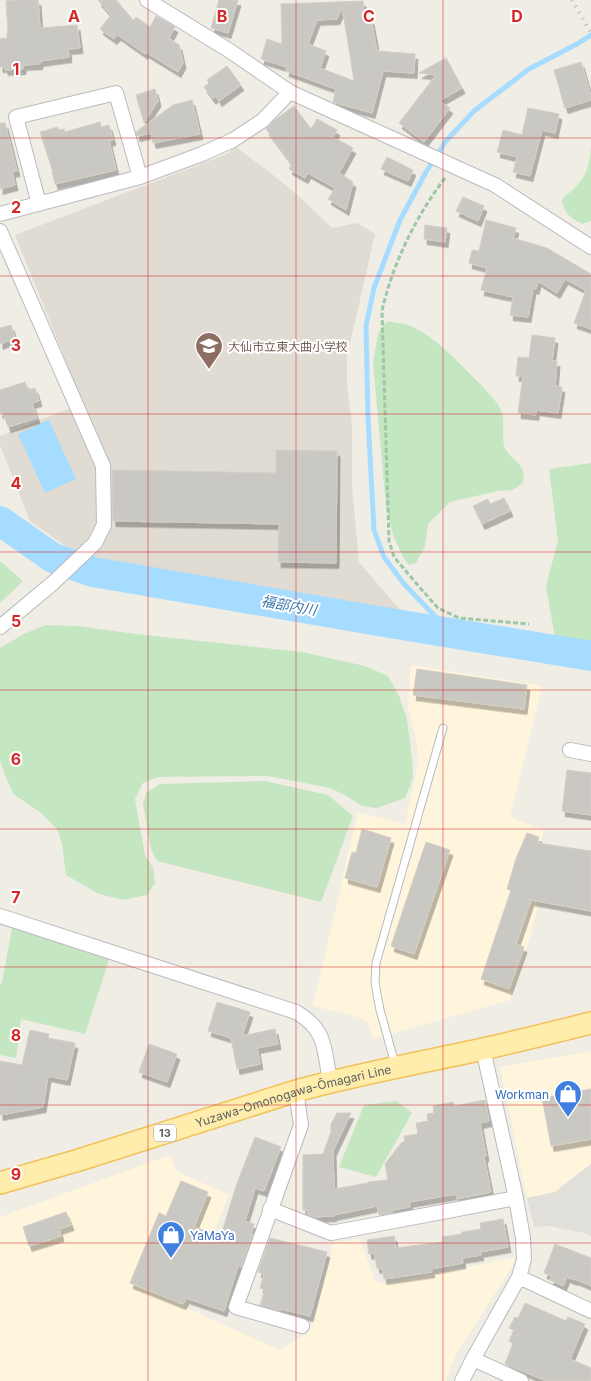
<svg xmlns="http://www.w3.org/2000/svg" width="591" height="1381" viewBox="0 0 591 1381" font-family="Inter,'Noto Sans JP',sans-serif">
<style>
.commercial{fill:#fef5dc}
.industrial{fill:#e1dfda}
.education{fill:#e0dcd3}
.green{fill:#c4e7c2}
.water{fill:#a6dcff}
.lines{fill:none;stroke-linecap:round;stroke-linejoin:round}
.stream{stroke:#a6dcff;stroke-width:5}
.river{stroke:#a6dcff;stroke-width:30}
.building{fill:#cac8c3;stroke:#d4cec4;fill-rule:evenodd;filter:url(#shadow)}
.lane-casing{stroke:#b8bbbf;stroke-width:9}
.street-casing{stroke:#b8bbbf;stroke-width:16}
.primary-casing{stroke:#f3c15b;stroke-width:24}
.path{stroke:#9bc8a6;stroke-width:3;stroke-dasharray:5 2.5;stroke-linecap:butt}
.lane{stroke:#fff;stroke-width:7}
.street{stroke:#fff;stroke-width:14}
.primary{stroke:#ffedab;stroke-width:21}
.rail{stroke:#b4b5b6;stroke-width:4;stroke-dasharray:1 6;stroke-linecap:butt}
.grid{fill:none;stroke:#d62828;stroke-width:1;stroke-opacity:0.55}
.labels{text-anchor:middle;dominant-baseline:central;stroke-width:4;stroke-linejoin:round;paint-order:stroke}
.shield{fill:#fff;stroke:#8e9094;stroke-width:1}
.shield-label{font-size:11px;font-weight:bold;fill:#5d6166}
.education-label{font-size:12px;fill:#785e54;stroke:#fff;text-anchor:start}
.shop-label{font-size:12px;fill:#366cbe;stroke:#fff;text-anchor:end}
.street-label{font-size:12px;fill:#5d6166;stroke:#fff}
.water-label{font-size:14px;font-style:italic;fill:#3e78aa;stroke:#fff}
.grid-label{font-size:16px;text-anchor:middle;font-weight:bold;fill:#d62828;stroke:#fff;stroke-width:4;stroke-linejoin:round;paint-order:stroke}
</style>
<defs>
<filter id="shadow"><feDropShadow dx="3" dy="5.5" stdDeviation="0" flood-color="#0004"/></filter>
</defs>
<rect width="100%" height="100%" fill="#f0ede5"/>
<path class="commercial" d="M411 665 542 686 510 817 544 830 534 865 546 869 533 927 510 1000 373 1039 368 1023 358 1017 313 1006 358 812 405 824 418 764 417 743 408 709Z
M591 1051V1164L555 1192 527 1198 500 1067Z
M170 1155 176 1171 229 1195 185 1307 279 1350 306 1335 313 1322 334 1242 360 1239 375 1281 384 1284 516 1257 512 1267 456 1354 446 1381H0V1217Z"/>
<path class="industrial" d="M591 1164V1236L584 1233 549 1226 534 1227 527 1198 555 1192Z"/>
<path class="education" d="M236 147 277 178 304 201 332 228 357 223 375 234 347 357V383L352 424V486L359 562 401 611 81 557 30 521 0 445V436L83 403 15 235 227 154Z"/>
<path class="green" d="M591 145V221L583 224C572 219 563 213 562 200 568 193 574 189 579 183 589 172 590 158 591 145Z
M389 321C396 323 405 323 411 326 438 339 456 360 476 380 484 388 497 401 501 410 506 422 501 440 505 448 512 463 527 461 523 483L513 490 498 491 450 502 428 524 425 546 416 563 409 565 403 557 393 535 386 506 373 363 378 334 383 325Z
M591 463V644L555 638 546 586 558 541 549 469Z
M0 561 23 581 0 603Z
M45 625 77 626 136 634 302 652 365 666 388 676 399 696 407 719 412 759 413 778 405 798 377 808 362 806 345 795 330 788 268 776 158 777 143 783 135 799 145 855 153 868 155 883 147 895 123 900 99 894 66 875 62 844 57 829 40 812 13 794 4 772 0 760V648L24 634Z
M265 781 328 795 353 816 321 902 157 861 151 849 143 804 146 793 160 784Z
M12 928 109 960 85 1034 21 1019 16 1058 0 1055V985L2 982Z
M397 1101 412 1113 376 1177 339 1167 364 1105Z"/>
<path class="water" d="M49 420 76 479 45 493 18 434Z"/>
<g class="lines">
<path class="stream" d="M451 633 404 584 384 557 374 530 368 417 366 326 374 288 400 220 426 172 446 141 474 111 529 69 577 44 591 35"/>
<path class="river" d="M0 521 53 558 93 572 390 623 591 656"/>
</g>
<path class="building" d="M19 0H38L40 28 77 25 80 48 68 49 69 57 40 61V64L23 65V69L5 70V67H0V39L7 38V33H8L6 1Z
M98 0H116L134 21 136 17 150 27 156 16 175 27 169 38 179 45 183 63 178 72 144 51 145 54 118 35 114 39 100 29 111 15Z
M219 0H238L228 33 211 28Z
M363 1 364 21 371 19 377 51 415 54 414 73 383 71 372 113 333 102 336 89 286 71 287 67 261 59 267 39 282 44 281 4ZM342 7 350 55 354 81 320 68 326 51 308 44 317 20 337 19Z
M446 58 462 88 439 101 450 108 424 142 399 123 436 75 419 73Z
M581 62 591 96V100L565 108 554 70Z
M227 66 241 85 219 101 216 96 213 99 204 87 209 83 207 80Z
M155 89 158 101 144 123 136 95Z
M192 100 200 134 153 143 151 133 137 136 136 132 173 105Z
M294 106 311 129 317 119 337 130 333 137 353 148 339 173 353 182 346 210 328 199 335 188 308 173 305 178 289 169 292 164 266 129 276 119Z
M528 108 559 114 555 133 542 130 530 176 513 172 517 157 497 152 503 130 522 135Z
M100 122 101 127 109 125 113 140 109 141 116 170 55 184 52 172H53L40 132 58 127 59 130 64 129 65 132Z
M0 123H5L17 171 12 172 15 185 0 189Z
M387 157 413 170 408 181 381 169Z
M463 197 484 206 478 221 456 211Z
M486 220 516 228 513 238 547 248 591 274V329L574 323 586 290 565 279 557 293 538 281 536 289 533 288 528 317 510 315 513 297 481 290 487 268 469 263 472 250 479 251Z
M425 225 447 228 445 242 424 239Z
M11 325 15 338 0 344V328Z
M532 335 555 338 552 361H557L555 386 562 387 558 413 536 410V415L518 413 523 376H516L518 357 529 358Z
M25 382 28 390 35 388 39 401 32 403 37 418 8 427 3 412 0 413V390Z
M276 450 337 451 336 563 278 562 279 524 113 521 112 470 276 473Z
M504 498 510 511 482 524 473 506 488 499 490 504Z
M417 669 527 685 524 709 413 695Z
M567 770 591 773V815L562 811Z
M362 829 391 838 377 887 345 878 352 852 356 853Z
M527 833 539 837 537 843 591 851V911L531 900 516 944 524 947 509 989 481 979 511 890 507 889 516 859Z
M426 842 450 850 414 954 391 946Z
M217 1002 250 1012 242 1036 275 1029 278 1044 257 1048 260 1064 237 1069 231 1038 208 1031Z
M30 1030 49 1034 48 1038 75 1043 67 1080 48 1076 43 1107 0 1115V1061L22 1065Z
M149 1044 177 1054 167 1082 139 1072Z
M591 1089V1139L551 1146 542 1098Z
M485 1100 489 1121 480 1123 486 1156 484 1157 491 1192 457 1199 456 1194 409 1202 410 1207 392 1210V1213L379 1215 377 1206 334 1215V1216L313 1217 308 1215V1210H303V1155L323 1154 331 1132V1124L337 1113H351L333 1151V1150L334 1189 368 1183V1182L388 1180 385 1164 402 1142H405L404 1136 418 1134 416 1123 428 1121 427 1114 434 1113 433 1106 453 1102 454 1106Z
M255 1137 281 1147 264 1191 255 1188 245 1221 254 1224 251 1234H253L241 1267 238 1266 224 1311 186 1298 183 1304 130 1283 159 1213 166 1216 181 1181 208 1192 194 1227 221 1236 236 1186Z
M66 1212 71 1225 59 1229 61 1236 29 1246 23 1227Z
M503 1219 508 1247 480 1252 481 1255 462 1258 463 1263 431 1269 432 1272 384 1279 382 1268H377L374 1253 369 1254 367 1240 394 1236 396 1248 443 1242 442 1237 462 1234V1232L481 1229 480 1223Z
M270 1238 327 1252 310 1316 281 1309 280 1311 260 1305 265 1290 260 1288 264 1274 258 1272Z
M555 1244 591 1258V1286L575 1279 574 1280 567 1277 563 1286 550 1280 552 1276 544 1273Z
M525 1303 566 1321 568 1317 585 1324 570 1359 591 1368V1381H547L505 1364 513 1343 509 1341 514 1330 509 1328 515 1317 518 1318Z"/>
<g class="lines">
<defs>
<path id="lane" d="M395 1064 380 1010 375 983 376 963 443 728"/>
<path id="street" d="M147 0 230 51 290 92 495 185 591 247
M39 204 16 117 116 93 140 177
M0 214 140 177 202 154 233 140 262 121 290 92
M0 231 103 466 104 525 95 543 53 583 0 627
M570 750 591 754
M0 916 296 1012C327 1030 324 1049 330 1082
M296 1091 301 1125 236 1307 302 1326
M270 1209 331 1233 516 1198
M519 1277 591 1311
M473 1359 521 1381
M462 1381 473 1359 519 1277 524 1259 523 1238 516 1198 483 1049"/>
<g id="primary">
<path id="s1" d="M0 1183 79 1160 296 1091C357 1074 420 1063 483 1049 519 1041 555 1032 591 1023"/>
</g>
</defs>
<use href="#lane" class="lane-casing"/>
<use href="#street" class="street-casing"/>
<use href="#primary" class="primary-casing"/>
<path class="path" d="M445 178C416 216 392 265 382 311L389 541 394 557 421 589 438 608 459 618 529 624"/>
<use href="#lane" class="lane"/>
<use href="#street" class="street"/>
<use href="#primary" class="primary"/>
<path class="rail" d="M572 0 591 33"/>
</g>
<path class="grid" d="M148 0V1381M296 0V1381M443 0V1381M0 138H591M0 276H591M0 414H591M0 552H591M0 690H591M0 829H591M0 967H591M0 1105H591M0 1243H591"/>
<defs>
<symbol id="school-pin" viewBox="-11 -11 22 30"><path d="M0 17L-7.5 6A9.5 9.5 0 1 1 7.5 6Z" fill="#8d6e63" stroke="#fff"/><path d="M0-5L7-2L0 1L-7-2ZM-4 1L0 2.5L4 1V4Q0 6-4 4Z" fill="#fff"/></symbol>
<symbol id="shop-pin" viewBox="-11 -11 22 30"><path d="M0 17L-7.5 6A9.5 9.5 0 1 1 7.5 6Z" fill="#3f7fe0" stroke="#fff"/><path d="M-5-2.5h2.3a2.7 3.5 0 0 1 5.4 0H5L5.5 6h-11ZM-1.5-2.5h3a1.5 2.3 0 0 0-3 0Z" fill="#fff"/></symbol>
</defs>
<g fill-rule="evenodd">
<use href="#school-pin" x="193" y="330" width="32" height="43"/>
<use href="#shop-pin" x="552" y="1078" width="32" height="43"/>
<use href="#shop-pin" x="155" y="1219" width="32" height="43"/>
</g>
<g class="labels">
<rect class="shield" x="154" y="1124.5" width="22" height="17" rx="4"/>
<g class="shield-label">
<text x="165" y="1133">13</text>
</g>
<g class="education-label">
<text x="228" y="346">大仙市立東大曲小学校</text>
</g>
<g class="shop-label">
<text x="549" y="1094">Workman</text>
<text x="190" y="1235" text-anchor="start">YaMaYa</text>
</g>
<g class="street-label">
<text stroke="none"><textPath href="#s1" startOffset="306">Yuzawa-Omonogawa-Ōmagari Line</textPath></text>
</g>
<g class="water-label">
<text transform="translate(289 605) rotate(10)">福部内川</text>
</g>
</g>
<g class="grid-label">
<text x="74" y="22">A</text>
<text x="222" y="22">B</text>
<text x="369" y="22">C</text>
<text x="517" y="22">D</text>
<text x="16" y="75">1</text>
<text x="16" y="213">2</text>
<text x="16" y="351">3</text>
<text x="16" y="489">4</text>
<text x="16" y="627">5</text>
<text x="16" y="765">6</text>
<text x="16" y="903">7</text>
<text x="16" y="1041">8</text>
<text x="16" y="1180">9</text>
</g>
</svg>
